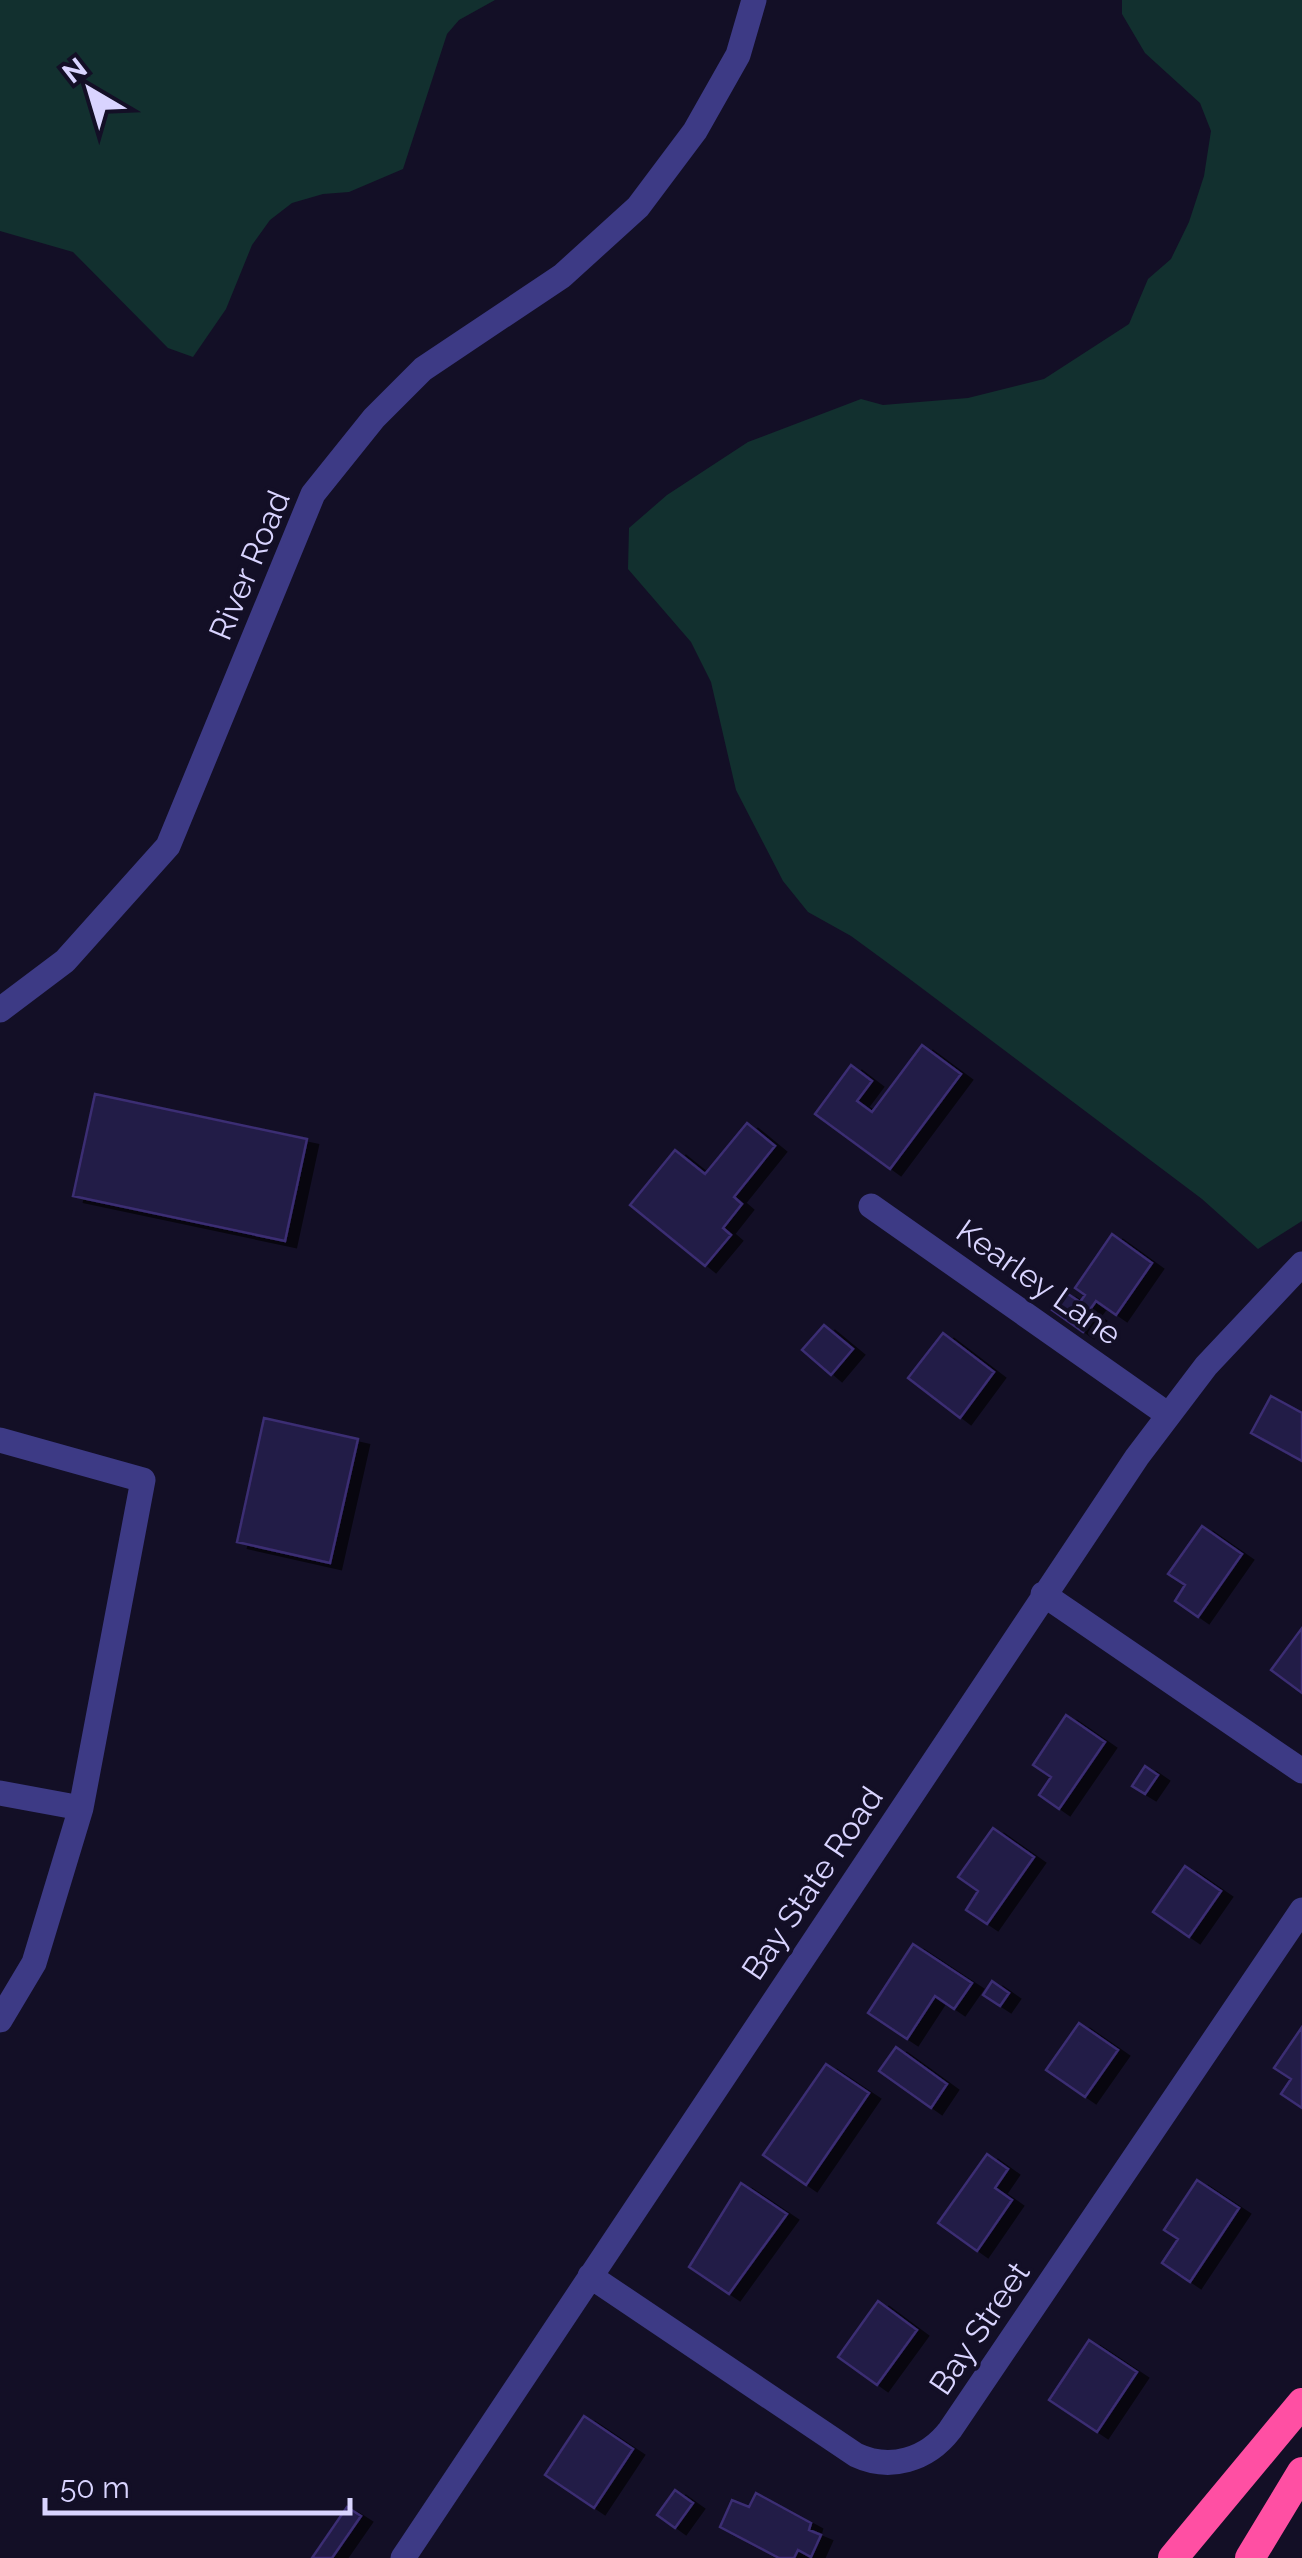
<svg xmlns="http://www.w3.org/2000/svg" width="1302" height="2558" viewBox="0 0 1302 2558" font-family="Raleway,sans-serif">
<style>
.green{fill:#12302f}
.building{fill:#241b47;stroke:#3b2d73;stroke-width:2.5;filter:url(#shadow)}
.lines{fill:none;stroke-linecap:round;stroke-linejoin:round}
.minor{stroke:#3d3a85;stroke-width:25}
.highway{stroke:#ff4fa3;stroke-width:30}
.labels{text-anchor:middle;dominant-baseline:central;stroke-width:8;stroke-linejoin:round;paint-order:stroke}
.street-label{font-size:32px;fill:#d9d4ff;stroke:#130f26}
</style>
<defs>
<filter id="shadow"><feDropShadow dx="11" dy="6" stdDeviation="0" flood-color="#0009"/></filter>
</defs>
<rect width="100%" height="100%" fill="#130f26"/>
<path class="green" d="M0 0H495L459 20 447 34 403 169 349 192 323 194 292 203 270 220 252 245 226 309 193 357 168 348 73 252 0 231Z
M1122 0H1302V1221L1258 1249 1202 1199 907 977 851 936 808 912 783 881 736 790 711 682 691 642 628 569 629 528 667 495 748 442 861 399 883 405 968 398 1044 379 1129 324 1148 279 1171 259 1189 222 1204 176 1211 131 1200 103 1145 53 1122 14Z"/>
<path class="building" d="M922 1045 961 1074 890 1169 815 1114 851 1065 872 1081 857 1101 872 1112Z
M95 1094 307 1139 285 1241 73 1196Z
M747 1123 775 1146 734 1197 742 1204 723 1228 731 1235 705 1266 630 1205 675 1150 705 1174Z
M1112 1234 1152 1263 1116 1315 1096 1301 1089 1311 1095 1315 1083 1332 1052 1310 1065 1292 1080 1302 1085 1295 1075 1288Z
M824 1325 853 1349 831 1375 802 1350Z
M943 1333 994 1372 960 1418 908 1378Z
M1271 1396 1302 1413V1461L1251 1433Z
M264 1418 358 1439 330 1563 237 1542Z
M1202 1526 1242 1554 1198 1617 1175 1601 1185 1585 1168 1574Z
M1302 1628V1693L1271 1670Z
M1066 1715 1105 1742 1059 1809 1039 1795 1051 1777 1033 1765Z
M1145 1766 1158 1775 1145 1794 1132 1786Z
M993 1828 1034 1857 987 1924 966 1910 978 1891 958 1877Z
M1185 1866 1221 1891 1189 1937 1153 1912Z
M913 1944 972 1983 954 2009 935 1996 907 2039 868 2013Z
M992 1981 1009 1993 1000 2006 983 1995Z
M1079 2023 1118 2050 1085 2097 1046 2070Z
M1302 2027V2108L1281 2094 1291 2079 1274 2068Z
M896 2047 947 2084 931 2108 879 2071Z
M826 2064 869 2093 806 2185 763 2155Z
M987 2154 1008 2169 995 2188 1012 2200 977 2251 938 2223Z
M1197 2180 1239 2208 1190 2282 1162 2263 1178 2239 1164 2230Z
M741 2183 787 2214 729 2294 689 2267Z
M878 2301 917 2330 877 2385 838 2357Z
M1089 2340 1137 2372 1097 2432 1049 2400Z
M584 2416 633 2449 594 2508 545 2475Z
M675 2490 693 2503 675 2528 657 2515Z
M756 2493 811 2523 809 2530 821 2535 811 2557 798 2550 794 2558H779L720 2527 732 2500 749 2507Z
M347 2507 361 2516 332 2558H312Z"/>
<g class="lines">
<path class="minor" d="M0 1010 65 961 168 846 313 494 374 418 423 369 562 276 638 207 695 131 738 55 754 0
M871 1206 1167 1414
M0 1440 143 1480 81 1808 0 1793
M1043 1594 1302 1771
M0 2020 34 1963 81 1808
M590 2276 856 2455C890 2471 927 2460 950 2430L1302 1910
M403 2558 1137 1457 1206 1366 1302 1264"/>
<path class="highway" d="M1173 2558 1302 2403
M1250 2558 1302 2472"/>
</g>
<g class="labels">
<g class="street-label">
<text transform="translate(249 565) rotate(-67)">River Road</text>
<text transform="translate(1039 1282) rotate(35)">Kearley Lane</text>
<text transform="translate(812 1883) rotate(-56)">Bay State Road</text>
<text transform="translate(979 2328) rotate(-56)">Bay Street</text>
</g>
</g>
<g transform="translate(90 90) rotate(322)" stroke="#130f26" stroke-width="8" paint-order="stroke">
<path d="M0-8L18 38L0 25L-18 38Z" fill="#d9d4ff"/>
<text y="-15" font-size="28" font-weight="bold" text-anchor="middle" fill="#d9d4ff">N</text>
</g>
<path d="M45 2498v15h305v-15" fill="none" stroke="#d9d4ff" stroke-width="5"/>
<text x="60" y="2498" font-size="30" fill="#d9d4ff" stroke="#130f26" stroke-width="8" paint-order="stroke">50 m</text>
</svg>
